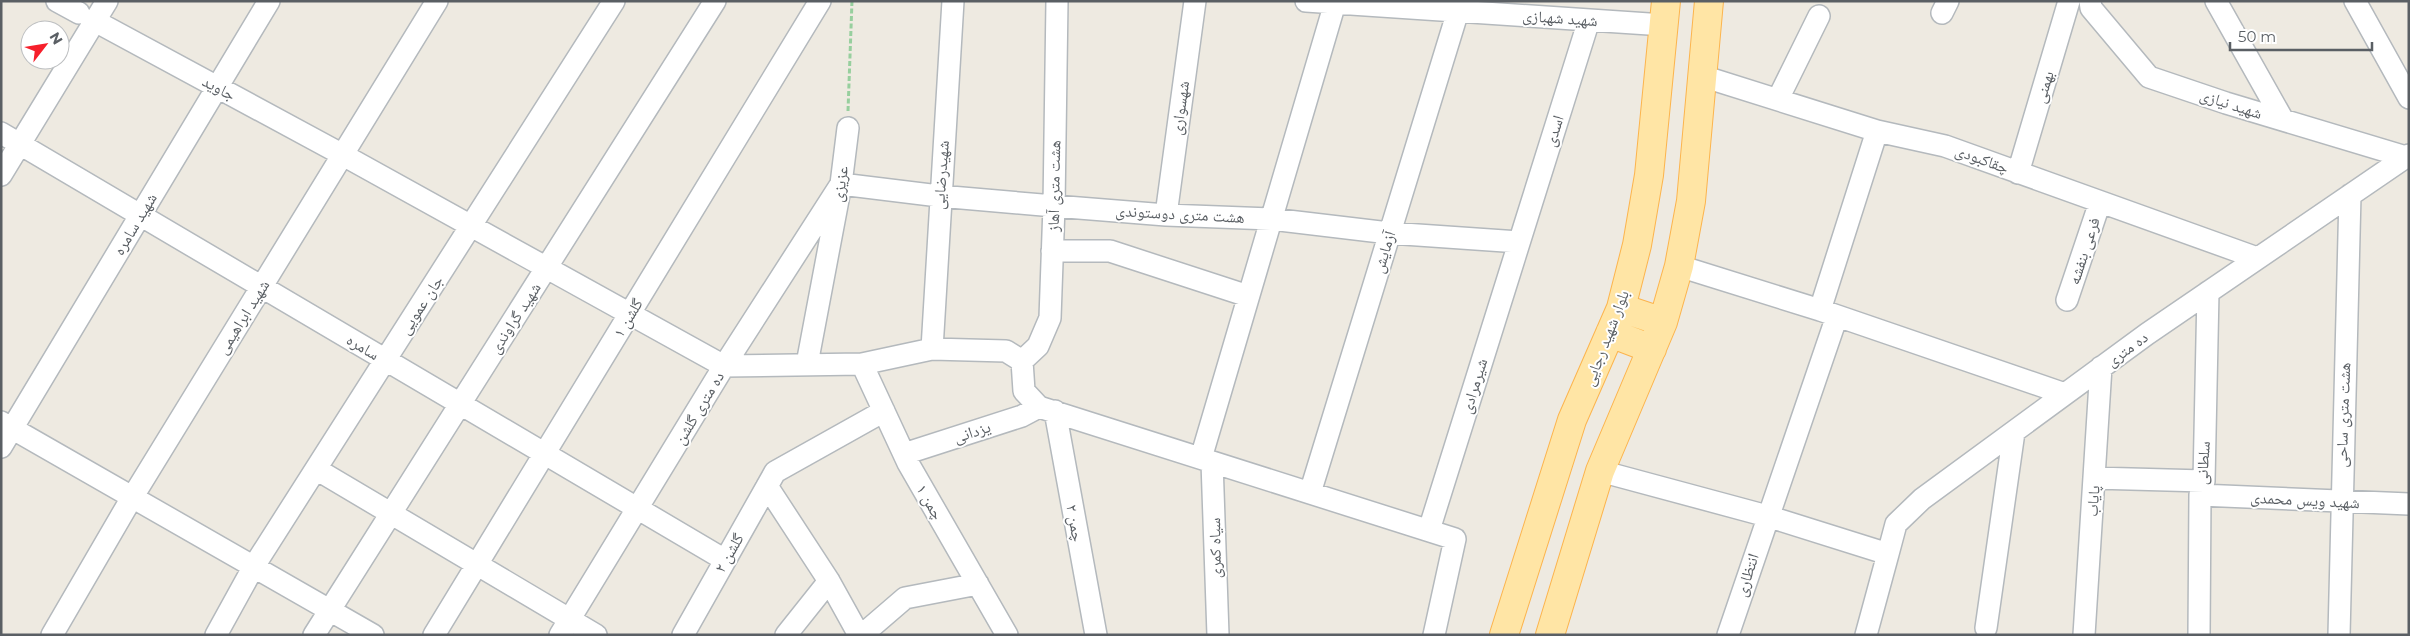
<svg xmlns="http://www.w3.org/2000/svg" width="2410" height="636" viewBox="0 0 2410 636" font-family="Montserrat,'Noto Naskh Arabic',sans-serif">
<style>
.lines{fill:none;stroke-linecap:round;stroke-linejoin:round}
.minor-casing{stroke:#b4b9bd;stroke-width:24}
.major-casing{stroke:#fcb44d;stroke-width:30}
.path{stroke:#97cf9e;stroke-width:3;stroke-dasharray:5 2.5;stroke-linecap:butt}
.minor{stroke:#fff;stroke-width:21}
.major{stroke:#ffe5a5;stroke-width:28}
.labels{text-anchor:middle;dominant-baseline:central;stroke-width:4;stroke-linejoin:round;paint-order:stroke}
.street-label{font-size:16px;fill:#5a5f64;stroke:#fff}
</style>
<rect width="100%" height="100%" fill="#eeeae1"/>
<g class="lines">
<defs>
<path id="minor" d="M57 1 79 13
M1306 1 1664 25
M2090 1 2091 8 2149 77 2226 103 2409 158
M2216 1 2283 120
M2355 1 2409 98
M1942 13 1948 1
M95 21 343 155 724 366 862 364 932 349 1006 351 1022 361 1024 391 1039 407 1455 539 1434 635
M1702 76 1877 131 1945 146 2257 258
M1778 99 1819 16
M1 133 725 560
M2018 173 2069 1
M1 175 107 1
M1166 215 1195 1
M1052 251H1110L1248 296
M1679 266 1820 310 2065 394
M2067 300 2100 202
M1820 310 1877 131
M932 349 953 1
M1022 361 1038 346 1050 318 1054 206 1057 1
M807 364 841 184 848 128
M862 364 908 463 1007 635
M1055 411 1096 635
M1 422 373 635
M1 447 269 1
M904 454 1022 416 1039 407
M1201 458 1335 3
M1212 462 1218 635
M316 469 596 635
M1600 471 1767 516 1888 554 1896 524 1922 499 2147 334 2409 155
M2094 478 2204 481
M767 486 829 581 859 635
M1310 493 1458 11V1
M2200 495 2409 504
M1429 530 1589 20
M1986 628 2014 432
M52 635 127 506 437 1
M216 635 254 566 614 1
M314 635 715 1
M434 635 820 1
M560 635 724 366 841 184 939 196 1054 206 1166 215 1271 219 1389 233 1519 242
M683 635 775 472 884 411
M786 635 829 581
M862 635 905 598 978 584
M1728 635 1837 316
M1866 635 1888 554
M2084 635 2101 367
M2199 635 2200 495 2204 481 2208 292
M2339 635 2350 195"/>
<path id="major" d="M1621 308 1663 322
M1610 333 1652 349
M1504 635 1572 420 1621 308 1637 245 1649 175 1666 1
M1550 635 1600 471 1663 322 1679 266 1691 201 1709 1"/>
</defs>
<use href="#minor" class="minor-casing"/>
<use href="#major" class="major-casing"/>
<path class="path" d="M848 111 852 1"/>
<use href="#minor" class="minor"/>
<use href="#major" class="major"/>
</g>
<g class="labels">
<g class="street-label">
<text transform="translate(1560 18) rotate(4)">شهید شهبازی</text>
<text transform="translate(2044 87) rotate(-73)">بهمنی</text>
<text transform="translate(219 88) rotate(28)">جاوید</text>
<text transform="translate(2231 104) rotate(18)">شهید نیازی</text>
<text transform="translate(1180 108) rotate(-82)">شهسواری</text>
<text transform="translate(1554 131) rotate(-73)">اسدی</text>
<text transform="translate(1982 159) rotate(20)">چقاکبودی</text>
<text transform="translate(941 175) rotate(-86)">شهیدرضایی</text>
<text transform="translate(840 184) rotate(-81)">عزیزی</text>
<text transform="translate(1054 186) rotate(-89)">هشت متری آهاز</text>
<text transform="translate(1180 214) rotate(3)">هشت متری دوستوندی</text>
<text transform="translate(135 224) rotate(-59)">شهید سامره</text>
<text transform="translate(2084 251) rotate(-72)">فرعی بنفشه</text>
<text transform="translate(1384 252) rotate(-73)">آزمایش</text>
<text transform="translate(421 305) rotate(-57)">جان عمویی</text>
<text transform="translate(243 317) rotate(-58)">شهید ابراهیمی</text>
<text transform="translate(515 318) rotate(-57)">شهید گراوندی</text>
<text transform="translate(628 318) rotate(-59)">گلشن ۱</text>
<text transform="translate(1606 338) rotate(-69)">بلوار شهید رجایی</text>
<text transform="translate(363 347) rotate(31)">سامره</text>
<text transform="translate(2127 349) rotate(-36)">ده متری</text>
<text transform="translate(1474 386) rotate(-73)">شیرمرادی</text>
<text transform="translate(699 408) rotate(-59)">ده متری گلشن</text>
<text transform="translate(2343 415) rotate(-88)">هشت متری ساحی</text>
<text transform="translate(972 432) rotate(-18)">یزدانی</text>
<text transform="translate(2203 463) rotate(-86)">سلطانی</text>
<text transform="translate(2305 500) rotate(3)">شهید ویس محمدی</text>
<text transform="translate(2093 501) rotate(-86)">پایاب</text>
<text transform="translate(930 502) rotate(60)">چمن ۱</text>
<text transform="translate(1075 523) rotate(80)">چمن ۲</text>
<text transform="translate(1215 548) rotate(-91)">سیاه کمری</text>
<text transform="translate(729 553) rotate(-60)">گلشن ۲</text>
<text transform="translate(1747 575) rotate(-72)">انتظاری</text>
</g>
</g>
<rect width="2410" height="636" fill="none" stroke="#5a5f64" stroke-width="5"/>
<g transform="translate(45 45) rotate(59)"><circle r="24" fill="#ffffff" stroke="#bdbfc1"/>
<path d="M0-4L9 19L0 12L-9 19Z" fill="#f61f2b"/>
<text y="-8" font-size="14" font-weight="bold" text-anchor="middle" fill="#5a5f64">N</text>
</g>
<path d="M2230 42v8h142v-8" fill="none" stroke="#5a5f64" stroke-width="2.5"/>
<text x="2238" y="42" font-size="15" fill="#5a5f64" stroke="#ffffff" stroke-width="4" paint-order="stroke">50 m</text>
</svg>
